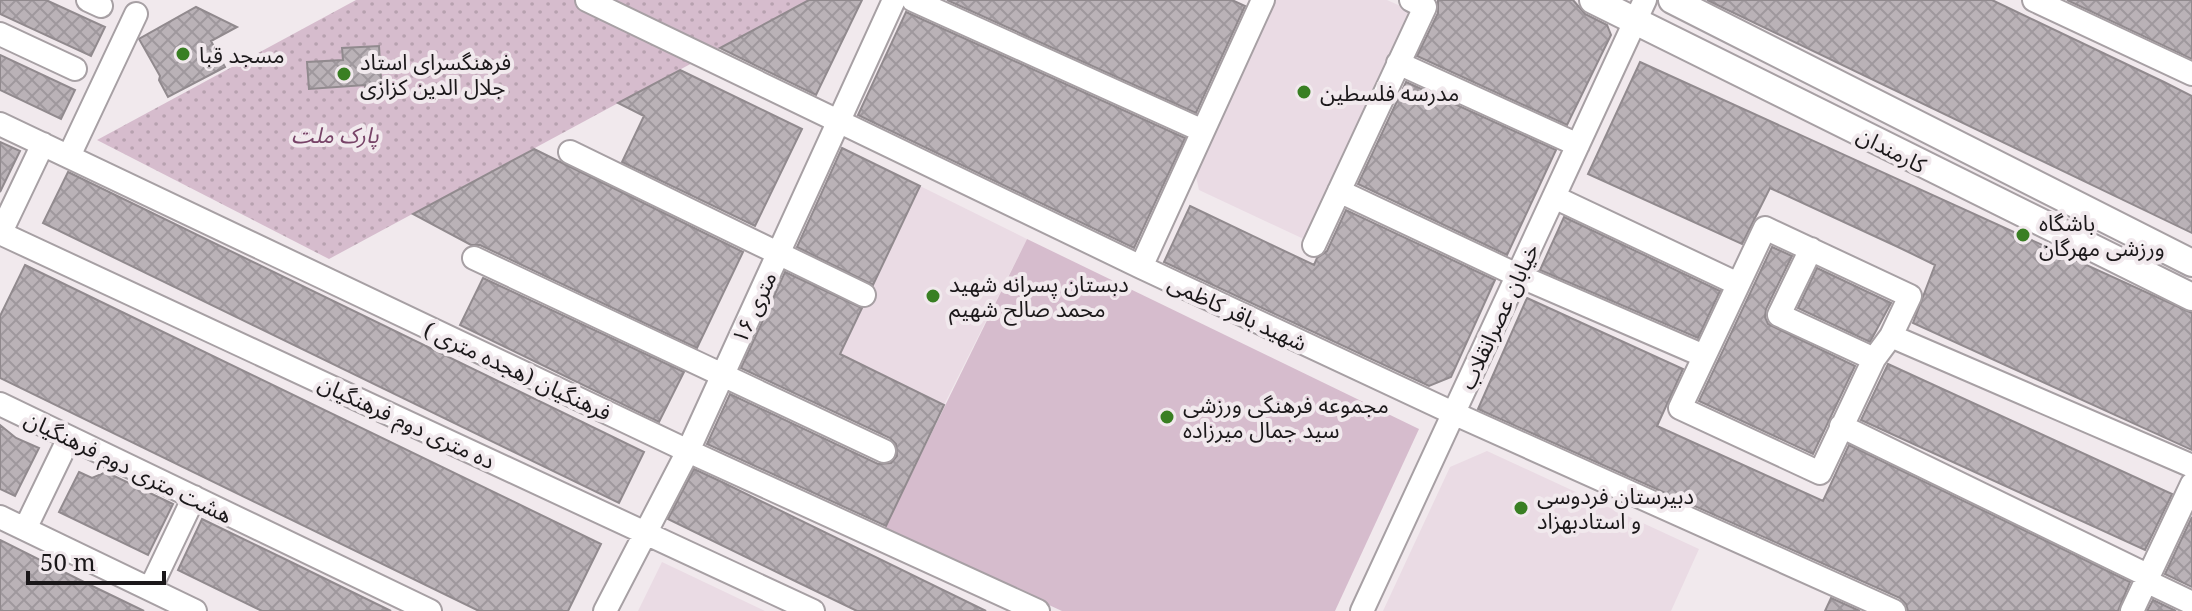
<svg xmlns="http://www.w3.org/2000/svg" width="2192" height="611" viewBox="0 0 2192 611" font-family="'Noto Serif','Noto Sans Arabic',serif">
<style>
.built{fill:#eadbe4}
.grass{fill:#d6bccd}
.park{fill:url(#park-dots)}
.building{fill:url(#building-cross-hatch);stroke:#918a8e;stroke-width:2}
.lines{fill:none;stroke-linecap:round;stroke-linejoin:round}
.minor-casing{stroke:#a7a0a4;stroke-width:26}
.major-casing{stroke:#a7a0a4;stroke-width:30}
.minor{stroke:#fff;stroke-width:22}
.major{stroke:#fff;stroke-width:26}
.poi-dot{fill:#397f23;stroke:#f1e9ed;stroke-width:3}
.labels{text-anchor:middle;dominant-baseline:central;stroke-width:8;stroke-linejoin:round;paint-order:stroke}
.poi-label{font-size:22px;fill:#1b181a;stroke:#f1e9ed;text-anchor:start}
.park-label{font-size:22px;font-style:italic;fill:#774367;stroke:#f1e9ed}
.street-label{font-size:22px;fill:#1b181a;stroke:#f1e9ed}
</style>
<defs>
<pattern id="park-dots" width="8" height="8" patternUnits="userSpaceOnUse" patternTransform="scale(2)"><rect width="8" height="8" fill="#d6bccd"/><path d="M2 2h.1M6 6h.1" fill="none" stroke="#b7a1af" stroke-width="1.8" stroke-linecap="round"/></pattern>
<pattern id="building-cross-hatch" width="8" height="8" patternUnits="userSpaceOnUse" patternTransform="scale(2)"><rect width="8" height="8" fill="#bab2b7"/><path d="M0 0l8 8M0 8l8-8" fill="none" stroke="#9f989d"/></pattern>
</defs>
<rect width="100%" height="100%" fill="#f1e9ed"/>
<path class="built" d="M1275 0H1387L1414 12 1308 241 1199 190 1195 172Z
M920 186 1027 239 944 405 840 354Z
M1487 451 1699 549 1671 611H1383L1450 467Z
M662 562 765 611H638Z"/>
<path class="grass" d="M1027 239 1419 429 1335 611H1062L884 530Z"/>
<path class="park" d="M356 0H809L329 259 97 140Z"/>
<path class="building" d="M0 0H46L105 27 91 56 0 14Z
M809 0H862L816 95 720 48Z
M947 0H1232L1245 6 1196 113Z
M1438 0H1573L1585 14 1607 25 1611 35 1567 125 1417 56 1438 13Z
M1707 0H1992L2164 82 2192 96V233Z
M2067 0H2192V59Z
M196 7 237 27 211 41 225 67 168 97 159 80 160 76 139 39Z
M906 12 1185 138 1134 248 858 115Z
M379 46 382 96H366L365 85 309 89 307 62 343 60 342 48Z
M0 55 75 90 61 119 0 90Z
M1640 62 2192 313V450L1913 323 1935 265 1898 247 1770 188 1742 244 1588 174Z
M680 70 802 129 755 226 622 162 644 116 618 103Z
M1406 82 1556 150 1507 255 1358 184Z
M0 142 20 151 0 192Z
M842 148 920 186 873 285 797 247Z
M534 149 743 252 697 348 480 245H471L413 214Z
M68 172 644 452 619 503 43 223Z
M1190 206 1314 265 1317 258 1327 251 1346 210 1495 280 1451 377 1429 386 1164 262Z
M1564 217 1720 291 1698 338 1540 270Z
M1772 247 1792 256 1766 309 1765 317 1768 324 1855 366 1813 454 1699 401Z
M25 265 601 544 568 611H479L0 378V316Z
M1817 268 1891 303 1870 342 1798 308Z
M785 272 862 308 840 354 944 405 886 526 707 444 730 394 878 464 891 463 897 456 896 444 890 438 741 368Z
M483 278 684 372 659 422 460 325Z
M1527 298 1683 369 1657 426 1823 501 1849 445 2130 582 2118 611H1908L1906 604 1900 598 1478 409Z
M1888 364 2172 494 2145 550 1861 420Z
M0 425 16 438 39 448 15 496 0 489Z
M694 469 722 482 986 611H857L793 580 668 519Z
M79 472 92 478 106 472 173 504 148 555 59 512Z
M2192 517V587L2165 574Z
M202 519 291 562 391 611H262L178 570Z
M0 540 84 582 144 611H0Z
M1831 598 1860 611H1825Z
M2153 600 2176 611H2147Z"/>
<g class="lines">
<defs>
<path id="minor" d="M88 0 101 6
M587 0 1141 267 1453 413 1894 611
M913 0 1203 131
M2034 0 2192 74
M0 34 75 69
M1398 63 1578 145
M0 124 688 451 1038 611
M570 152 864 295
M69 156 136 14
M1339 191 1517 275 1704 356
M1554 197 1738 284
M1765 228 1910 296 1891 336 1874 359 1820 473 1680 408Z
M0 233 813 611
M0 234 43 144
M1314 245 1425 7 1411 0
M1811 249 1779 315 1874 359
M474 258 884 451
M1141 267 1263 0
M1891 336 2192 466
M0 404 430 611
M1841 426 2149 576
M0 517 195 611
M25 529 69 438
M2146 581 2192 603
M150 589 194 497
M605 611 688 451 894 0
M1362 611 1645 0
M2132 611 2192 484"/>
<path id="major" d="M1593 0 2192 297
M1672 0 2192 263"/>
</defs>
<use href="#minor" class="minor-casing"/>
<use href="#major" class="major-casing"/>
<use href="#minor" class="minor"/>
<use href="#major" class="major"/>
</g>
<g class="poi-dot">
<circle cx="183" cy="54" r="8"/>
<circle cx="344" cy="74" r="8"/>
<circle cx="1304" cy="92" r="8"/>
<circle cx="2023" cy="235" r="8"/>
<circle cx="933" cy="296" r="8"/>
<circle cx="1167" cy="417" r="8"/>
<circle cx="1521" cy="508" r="8"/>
</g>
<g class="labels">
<g class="poi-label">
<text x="199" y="54">مسجد قبا</text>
<text x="360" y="61">فرهنگسرای استاد<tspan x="360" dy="25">جلال الدین کزازی</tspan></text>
<text x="1320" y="92">مدرسه فلسطین</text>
<text x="2039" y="222">باشگاه<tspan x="2039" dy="25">ورزشی مهرگان</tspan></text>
<text x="949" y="283">دبستان پسرانه شهید<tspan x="949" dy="25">محمد صالح شهیم</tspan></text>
<text x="1183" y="404">مجموعه فرهنگی ورزشی<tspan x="1183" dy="25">سید جمال میرزاده</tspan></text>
<text x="1537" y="495">دبیرستان فردوسی<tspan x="1537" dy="25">و استادبهزاد</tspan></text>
</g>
<g class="park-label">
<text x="335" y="134">پارک ملت</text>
</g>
<g class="street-label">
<text transform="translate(1892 149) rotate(27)">کارمندان</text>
<text transform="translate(753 307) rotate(-65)">۱۶ متری</text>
<text transform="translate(1238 312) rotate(25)">شهید باقر کاظمی</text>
<text transform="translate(1498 316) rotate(-65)">خیابان عصرانقلاب</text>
<text transform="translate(518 370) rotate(25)">فرهنگیان (هجده متری )</text>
<text transform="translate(407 421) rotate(25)">ده متری دوم فرهنگیان</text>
<text transform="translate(129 466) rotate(26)">هشت متری دوم فرهنگیان</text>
</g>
</g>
<path d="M28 571v12h136v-12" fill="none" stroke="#1b181a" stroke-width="4"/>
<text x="40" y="571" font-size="24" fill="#1b181a" stroke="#f1e9ed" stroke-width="6" paint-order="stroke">50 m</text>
</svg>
